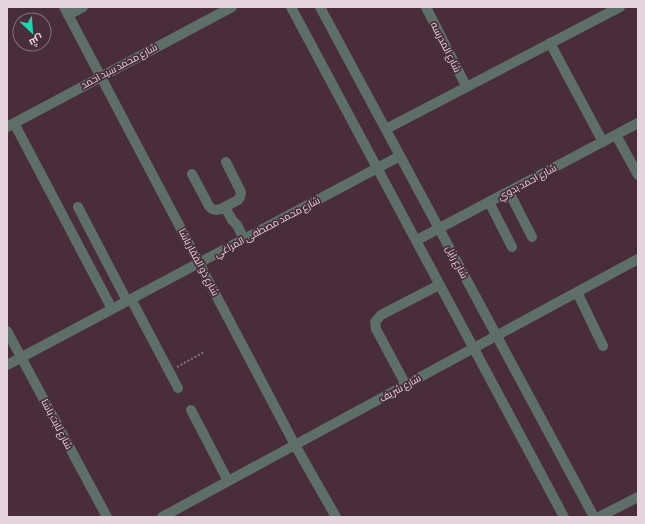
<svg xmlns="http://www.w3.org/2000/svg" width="645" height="524" viewBox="0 0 645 524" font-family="'Asap Condensed',Cairo,sans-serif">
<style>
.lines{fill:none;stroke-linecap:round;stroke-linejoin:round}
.path{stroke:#88707c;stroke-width:2;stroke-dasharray:2 2;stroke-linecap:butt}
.minor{stroke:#5e6e69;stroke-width:10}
.labels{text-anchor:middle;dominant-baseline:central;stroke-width:3.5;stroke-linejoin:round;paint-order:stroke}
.street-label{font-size:10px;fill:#e6d4dc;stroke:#492d3b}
</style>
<rect width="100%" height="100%" fill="#492d3b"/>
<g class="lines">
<path class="path" d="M177 367 204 352"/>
<path class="minor" d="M64 7 295 445 336 517
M291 7 564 517
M320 7 594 517
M426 7 466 86
M68 15 83 7
M550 43 603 142
M14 123 112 309
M7 127 232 7
M386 129 620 7
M616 135 638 175
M192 174 209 206 212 209 216 210 221 209 238 200 240 197 241 192 226 162
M509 192 532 237
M489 202 512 247
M78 207 127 301
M225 207 232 220 237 225 244 239
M417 240 638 123
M577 292 603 346
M131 299 178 388
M7 331 107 517
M7 365 400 156
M406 385 376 329 375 322 381 315 439 285
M191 410 228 481
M162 517 638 259
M599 517 638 497"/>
</g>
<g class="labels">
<g class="street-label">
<text transform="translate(446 47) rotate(63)">شارع المدرسه</text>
<text transform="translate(119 66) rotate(-28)">شارع محمد سيد احمد</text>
<text transform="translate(527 182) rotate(-28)">شارع احمد بدوي</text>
<text transform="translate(267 227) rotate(-28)">شارع محمد مصطفى المراغي</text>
<text transform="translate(199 262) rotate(62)">شارع ذو الفقار باشا</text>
<text transform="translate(457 262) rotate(62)">شارع رايل</text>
<text transform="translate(400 388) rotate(-29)">شارع شريف</text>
<text transform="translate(57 424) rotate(62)">شارع ثابت باشا</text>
</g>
</g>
<rect width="645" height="524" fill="none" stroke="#e6d4dc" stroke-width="16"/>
<g transform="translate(32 32) rotate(154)"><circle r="19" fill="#492d3b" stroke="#88707b"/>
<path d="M0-3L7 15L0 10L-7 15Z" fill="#1bd5b1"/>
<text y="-6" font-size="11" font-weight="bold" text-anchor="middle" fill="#e6d4dc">ش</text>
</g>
</svg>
